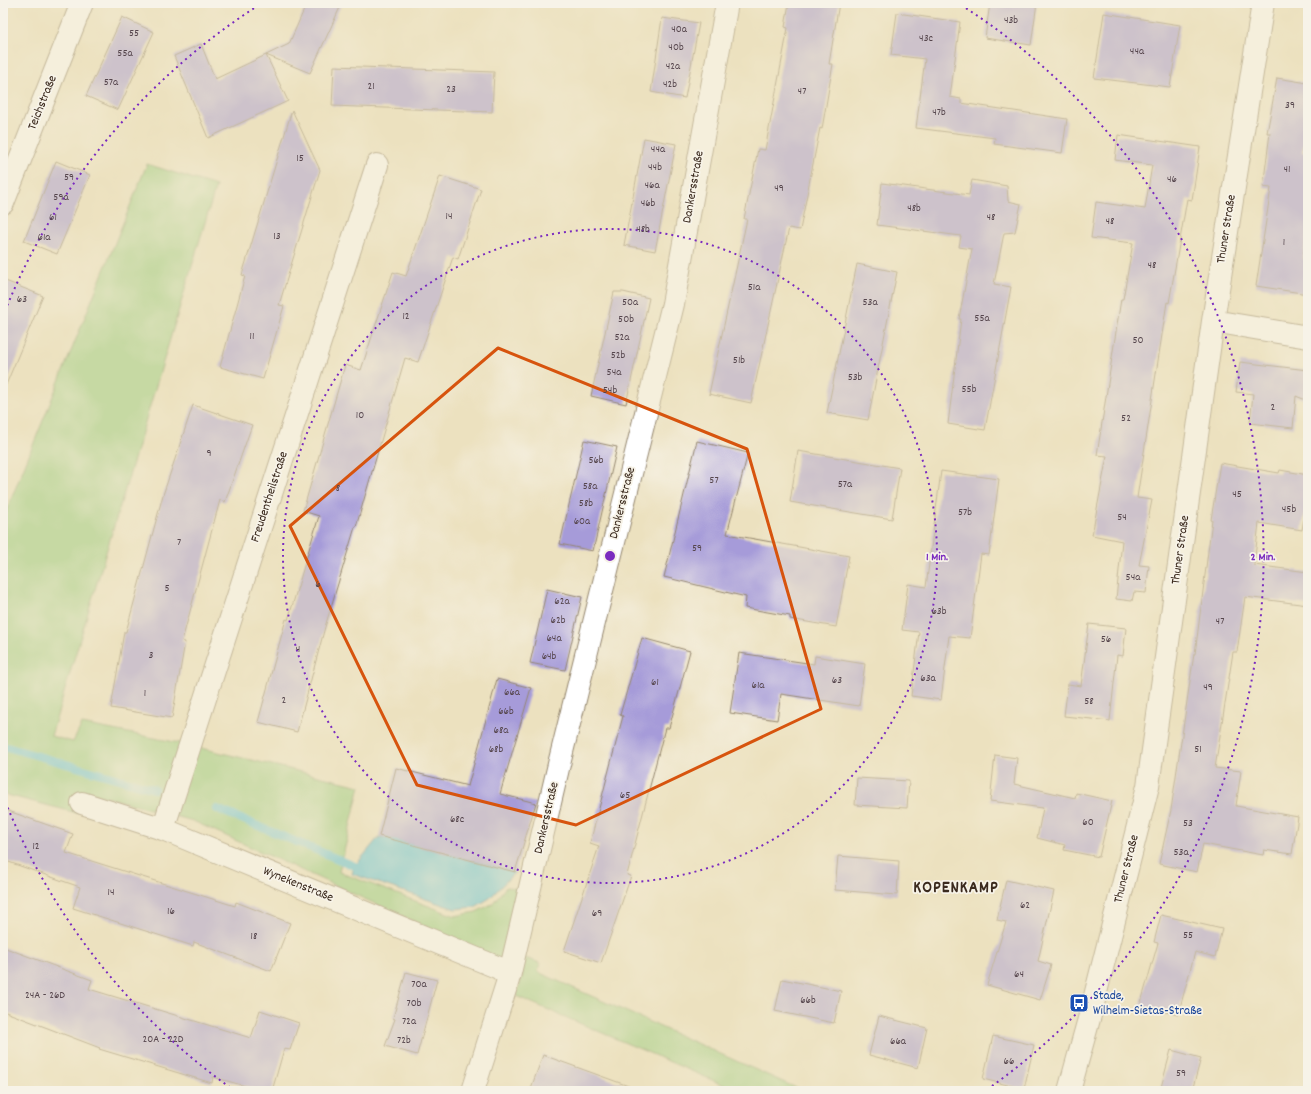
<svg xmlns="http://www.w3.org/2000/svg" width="1311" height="1094" viewBox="0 0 1311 1094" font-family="Dekko,sans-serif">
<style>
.green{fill:#97ce81;stroke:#697c50}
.water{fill:#5fc4dc;stroke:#4d777d}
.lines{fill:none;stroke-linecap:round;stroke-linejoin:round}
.stream{stroke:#5fc4dc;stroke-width:8}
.building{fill:#a69bd9}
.minor-casing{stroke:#94866e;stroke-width:24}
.minor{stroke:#fff;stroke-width:22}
.marked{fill:none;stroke:#d7540e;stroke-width:3;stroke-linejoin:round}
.ring{fill:none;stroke:#7b2cbf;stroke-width:2;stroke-dasharray:2 4}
.labels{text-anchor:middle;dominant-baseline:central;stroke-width:3.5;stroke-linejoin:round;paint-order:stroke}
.number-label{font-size:11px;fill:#56464d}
.street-label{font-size:13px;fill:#3b2a1e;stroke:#f7f3e8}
.transit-label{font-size:13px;fill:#164399;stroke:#f7f3e8;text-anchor:start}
.district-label{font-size:17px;font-weight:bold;letter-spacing:1px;fill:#3b2a1e;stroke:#f7f3e8}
.centre{fill:#7b2cbf;stroke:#f7f3e8;stroke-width:2}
.ring-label{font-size:12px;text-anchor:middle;font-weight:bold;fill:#7b2cbf;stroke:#f7f3e8;stroke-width:3.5;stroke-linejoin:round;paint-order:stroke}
</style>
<rect width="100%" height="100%" fill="#f7f3e8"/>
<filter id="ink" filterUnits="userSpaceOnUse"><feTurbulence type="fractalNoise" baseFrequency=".025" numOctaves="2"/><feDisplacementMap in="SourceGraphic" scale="8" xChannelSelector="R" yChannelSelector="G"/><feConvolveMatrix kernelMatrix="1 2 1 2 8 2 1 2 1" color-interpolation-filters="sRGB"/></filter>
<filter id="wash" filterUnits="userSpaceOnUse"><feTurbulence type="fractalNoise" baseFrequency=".012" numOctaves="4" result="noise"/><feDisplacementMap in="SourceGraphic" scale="16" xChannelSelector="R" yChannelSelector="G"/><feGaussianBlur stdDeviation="0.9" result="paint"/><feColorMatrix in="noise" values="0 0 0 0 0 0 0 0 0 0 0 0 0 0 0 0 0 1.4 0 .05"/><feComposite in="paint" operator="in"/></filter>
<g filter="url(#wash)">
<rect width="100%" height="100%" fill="#ece1bf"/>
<path class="green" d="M147 164 216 186 51 736 73 742 82 724 180 743 360 786 339 872 455 916 476 912 492 904 506 887 519 888 504 951 540 963 538 972 803 1091H738L516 996 523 973 477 950 193 821 88 792 77 813 3 794V519Z"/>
<path class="water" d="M379 837H385L515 872 490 898 475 907 455 909 352 874 354 867Z"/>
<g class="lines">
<path class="stream" d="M3 746 154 789
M217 809 362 869"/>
</g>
<g id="blocks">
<path class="building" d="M307 3H342L310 73 266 55 289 44Z
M789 3H839L829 64H833L822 129 820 128 800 230 789 228 751 403 709 394 747 219H744L758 149 765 150 788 28 785 27Z
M990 3H1037L1031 45 985 38Z
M897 13 960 22 950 97 961 99V103L1067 119 1062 153 994 144 995 138 916 128 925 59 891 55Z
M1104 13 1180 25 1170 87 1094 78Z
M122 17 154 32 118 110 86 96Z
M662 18 699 23 685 98 651 92Z
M201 44 215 79 266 55 288 101 208 138 174 56Z
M334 66 494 72 492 112 332 106Z
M1277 78 1308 83V128L1302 152 1308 153V228L1303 259H1308V294L1256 286 1271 188 1263 187 1270 133H1267Z
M292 110 320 170 279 305 284 306 263 379 220 367 245 276 242 275Z
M1118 135 1200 147 1192 200 1187 199 1169 303 1167 302 1137 498 1152 500 1139 565 1149 566 1146 593 1134 592 1132 601 1116 599 1122 541 1092 535 1107 456 1097 455 1121 299H1123L1133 243 1091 238 1096 202 1145 209 1152 165 1115 160Z
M644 138 676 144 655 251 624 245Z
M56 161 90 175 57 254 24 241Z
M440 176 481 189 458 259 453 257 418 362 405 358 356 527H355L325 627 297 732 258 722 286 619 288 620 319 516 303 511 345 365 361 370 393 272 406 276Z
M972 180 1007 186 1008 201 1021 204 1015 232 1004 233 994 284 1011 287 985 430 948 424 961 319H959L972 249 959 247 961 236 877 225 882 183 969 195Z
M857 264 897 272 868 420 827 413Z
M3 280 43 296 3 392Z
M614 292H623L649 298 626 404 591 396Z
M1240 362 1308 370V401L1296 396 1293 428 1250 423 1253 394 1236 392Z
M193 405 252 425 225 502 220 500 182 641 185 642 172 718 111 708 124 632H126L163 495Z
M584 440 617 447 593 551 560 544Z
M697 441 748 453 727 534 849 556 836 627 790 619V616L745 608 746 597 664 577Z
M798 451 900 468 892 519 790 502Z
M1220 463 1279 473 1280 470 1308 475V495L1302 530 1259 523 1254 565 1308 572V605L1245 597 1237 652H1233L1215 768 1241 771 1236 806 1298 817 1292 854 1264 850 1263 855 1203 844 1197 872 1159 864 1171 810 1194 654H1195L1212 520H1211Z
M941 471 999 479 989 555 981 554 970 638 949 636 941 700 911 696 919 632 902 630 908 584 926 587Z
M547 589 582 597 565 670 530 663Z
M1089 624 1126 628 1123 656 1117 655 1110 721 1064 716 1068 684 1081 686Z
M642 638 690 651 669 728H665L627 875 631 876 601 963 564 951 599 846 590 843 623 716 620 715Z
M739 653 814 664 815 656 865 664 859 706 781 694 777 720 730 713Z
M497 679 531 688 500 794 536 803 515 872 379 836 396 768 468 786Z
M995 755 1017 758 1014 784 1075 798 1076 793 1112 801 1099 857 1064 850 1065 845 1037 838 1043 808 990 801Z
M857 778 909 781 907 808 855 805Z
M3 809 73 834 66 853 235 906 236 902 290 923 271 971 194 942 193 946 73 908 80 887 3 860Z
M838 856 899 861 897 895 835 890Z
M1006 880 1054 891 1038 961 1051 965 1040 1000 987 985 1006 922 997 920Z
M1161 915 1222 929 1215 957 1195 952 1178 1015 1140 1006 1158 943 1154 942Z
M3 947 92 980 89 989 251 1038 260 1010 299 1023 290 1050 284 1049 272 1091H263L213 1077 212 1083 99 1049 100 1048 3 1011Z
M406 972 437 980 417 1055 385 1046 395 1019 393 1018Z
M782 979 841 991 834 1023 775 1011Z
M879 1016 927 1028 918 1068 869 1055Z
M993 1036 1034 1045 1024 1089 983 1079Z
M1171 1050 1201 1058 1192 1091H1160Z
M543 1055 634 1088 633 1091H530Z"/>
</g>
</g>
<g filter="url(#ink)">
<use href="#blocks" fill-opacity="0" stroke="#94866e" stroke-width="1"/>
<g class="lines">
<defs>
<path id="minor" d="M3 203 82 3
M1213 321 1308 337
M82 803 163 829 499 968 509 977
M163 829 377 165
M473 1091 509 977 560 760 673 304 727 3
M1069 1091 1092 1008 1148 786 1213 321 1263 3"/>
</defs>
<use href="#minor" class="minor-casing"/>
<use href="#minor" class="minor"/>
</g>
</g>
<path d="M0 0H1311V1094H0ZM498 348 747 449 821 709 576 825 417 785 290 526Z" fill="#ece1bf" fill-opacity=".55" fill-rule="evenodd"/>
<path class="marked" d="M498 348 747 449 821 709 576 825 417 785 290 526Z"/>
<g class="ring">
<circle cx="610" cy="556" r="327"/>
<path d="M235 1091A653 653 0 0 1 5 801M5 311A653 653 0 0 1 259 5M961 5A653 653 0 0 1 985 1091"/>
</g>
<defs>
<symbol id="bus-square" viewBox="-11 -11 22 22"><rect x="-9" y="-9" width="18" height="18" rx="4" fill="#1a4fb4" stroke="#f7f3e8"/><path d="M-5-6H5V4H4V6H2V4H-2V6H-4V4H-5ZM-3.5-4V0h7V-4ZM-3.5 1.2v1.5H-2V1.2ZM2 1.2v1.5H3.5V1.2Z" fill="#fff"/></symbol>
</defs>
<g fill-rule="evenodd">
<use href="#bus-square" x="1068" y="992" width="22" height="22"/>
</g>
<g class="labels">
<g class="number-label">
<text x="1011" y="21">43b</text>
<text x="679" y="30">40a</text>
<text x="134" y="34">55</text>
<text x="926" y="39">43c</text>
<text x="676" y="48">40b</text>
<text x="1137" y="52">44a</text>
<text x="125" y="54">55a</text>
<text x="673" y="67">42a</text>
<text x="111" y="83">57a</text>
<text x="670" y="85">42b</text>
<text x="371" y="87">21</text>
<text x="451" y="90">23</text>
<text x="802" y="92">47</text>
<text x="1290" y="106">39</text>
<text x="939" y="113">47b</text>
<text x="658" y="150">44a</text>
<text x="300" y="159">15</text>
<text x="655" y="168">44b</text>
<text x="1287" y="170">41</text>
<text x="69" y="178">59</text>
<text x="1172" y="180">46</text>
<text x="652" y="186">46a</text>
<text x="779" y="189">49</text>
<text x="61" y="198">59a</text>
<text x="648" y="204">46b</text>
<text x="914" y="209">48b</text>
<text x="449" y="217">14</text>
<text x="53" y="218">61</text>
<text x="991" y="218">48</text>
<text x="1110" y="222">48</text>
<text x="643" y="230">48b</text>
<text x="277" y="237">13</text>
<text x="44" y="238">61a</text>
<text x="1284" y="243">1</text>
<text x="1152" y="266">48</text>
<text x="754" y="288">51a</text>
<text x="22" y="300">63</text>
<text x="630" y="303">50a</text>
<text x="870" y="303">53a</text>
<text x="406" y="317">12</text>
<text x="982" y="319">55a</text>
<text x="626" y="320">50b</text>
<text x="252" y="337">11</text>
<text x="622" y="338">52a</text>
<text x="1138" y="341">50</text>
<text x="618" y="356">52b</text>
<text x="739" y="361">51b</text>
<text x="614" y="373">54a</text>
<text x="855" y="378">53b</text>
<text x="969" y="390">55b</text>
<text x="610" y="391">54b</text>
<text x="1273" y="408">2</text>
<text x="360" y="416">10</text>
<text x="1126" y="419">52</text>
<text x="209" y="454">9</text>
<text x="596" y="461">56b</text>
<text x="714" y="481">57</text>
<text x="845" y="485">57a</text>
<text x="590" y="487">58a</text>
<text x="338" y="489">8</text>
<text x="1237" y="495">45</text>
<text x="586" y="504">58b</text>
<text x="1289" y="510">45b</text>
<text x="965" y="513">57b</text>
<text x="1122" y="518">54</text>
<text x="582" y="522">60a</text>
<text x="179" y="543">7</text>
<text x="697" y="549">59</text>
<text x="1133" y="578">54a</text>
<text x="318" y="585">6</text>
<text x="167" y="589">5</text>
<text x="562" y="602">62a</text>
<text x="939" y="612">63b</text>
<text x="558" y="621">62b</text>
<text x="1220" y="622">47</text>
<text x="554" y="639">64a</text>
<text x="1106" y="640">56</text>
<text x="298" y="650">4</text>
<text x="151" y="656">3</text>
<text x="549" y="657">64b</text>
<text x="928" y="679">63a</text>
<text x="837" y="681">63</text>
<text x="655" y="683">61</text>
<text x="758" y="686">61a</text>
<text x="1208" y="688">49</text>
<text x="512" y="693">66a</text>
<text x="145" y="694">1</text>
<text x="284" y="701">2</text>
<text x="1089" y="702">58</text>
<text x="506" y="712">66b</text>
<text x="501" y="731">68a</text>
<text x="496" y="750">68b</text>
<text x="1198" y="750">51</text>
<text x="625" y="796">65</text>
<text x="457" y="820">68c</text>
<text x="1088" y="823">60</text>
<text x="1188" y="824">53</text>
<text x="36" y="847">12</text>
<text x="1181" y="853">53a</text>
<text x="111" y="893">14</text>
<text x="1025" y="906">62</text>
<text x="171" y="912">16</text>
<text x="597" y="914">69</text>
<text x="1188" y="936">55</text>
<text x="254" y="937">18</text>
<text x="1019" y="975">64</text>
<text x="419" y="985">70a</text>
<text x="45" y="996">24A - 26D</text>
<text x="808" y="1001">66b</text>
<text x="414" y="1004">70b</text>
<text x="409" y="1022">72a</text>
<text x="163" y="1040">20A - 22D</text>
<text x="404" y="1041">72b</text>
<text x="898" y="1042">66a</text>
<text x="1009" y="1062">66</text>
<text x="1181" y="1074">59</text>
</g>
<g class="street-label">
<text transform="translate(43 103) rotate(-68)">Teichstraße</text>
<text transform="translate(694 187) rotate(-80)">Dankersstraße</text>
<text transform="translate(1227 229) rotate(-81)">Thuner Straße</text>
<text transform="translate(270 497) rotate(-72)">Freudentheilstraße</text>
<text transform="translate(623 503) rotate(-76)">Dankersstraße</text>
<text transform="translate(1181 550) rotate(-82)">Thuner Straße</text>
<text transform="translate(547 818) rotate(-77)">Dankersstraße</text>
<text transform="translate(1127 869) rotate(-76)">Thuner Straße</text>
<text transform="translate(298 885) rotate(22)">Wynekenstraße</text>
</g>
<g class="transit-label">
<text x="1093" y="996">Stade,<tspan x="1093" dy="15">Wilhelm-Sietas-Straße</tspan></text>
</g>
<g class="district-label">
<text x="956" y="889">KOPENKAMP</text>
</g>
</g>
<circle cx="610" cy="556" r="6" class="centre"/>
<g class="ring-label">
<text x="937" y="560">1 Min.</text>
<text x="1263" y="560">2 Min.</text>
</g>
<rect width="1311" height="1094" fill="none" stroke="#f7f3e8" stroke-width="16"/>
</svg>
